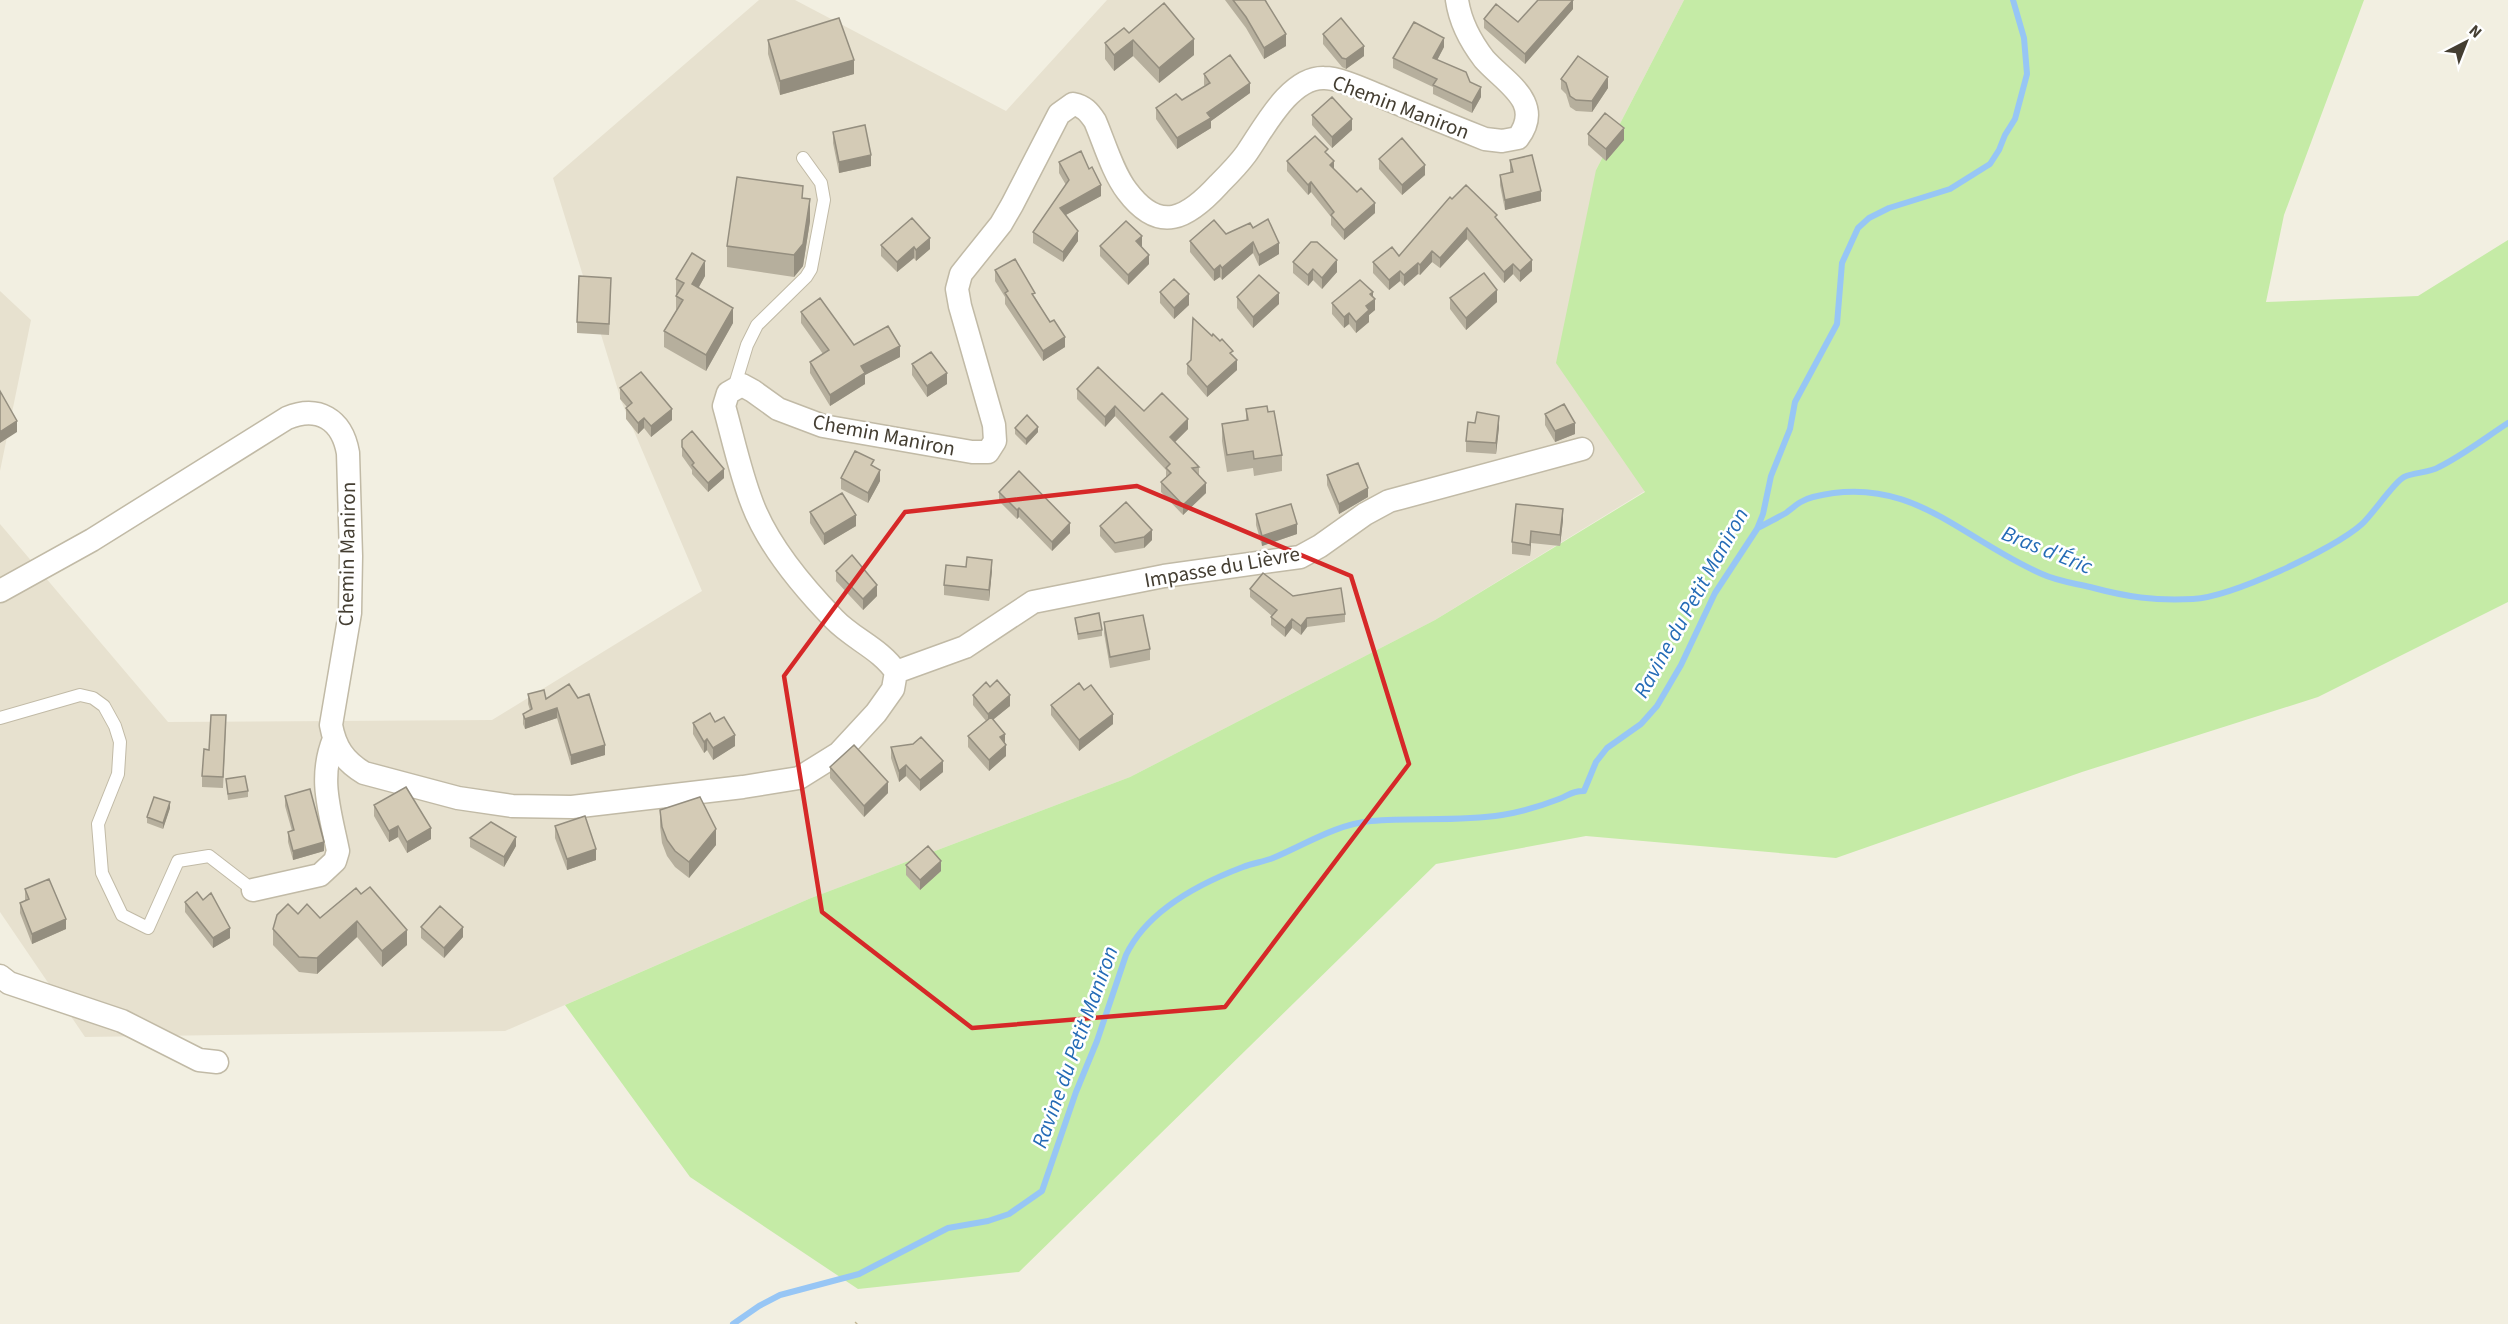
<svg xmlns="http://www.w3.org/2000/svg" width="2508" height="1324" viewBox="0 0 2508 1324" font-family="'Source Sans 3',sans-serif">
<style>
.residential{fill:#e7e1cf}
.green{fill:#c5eba6}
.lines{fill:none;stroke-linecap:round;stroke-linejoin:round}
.stream{stroke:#97c6f5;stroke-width:6}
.service-casing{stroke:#c1baa6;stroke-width:14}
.minor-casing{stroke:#c1baa6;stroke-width:25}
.path{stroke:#c1b593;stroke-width:4;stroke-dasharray:3 3;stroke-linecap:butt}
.service{stroke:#fff;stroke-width:12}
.minor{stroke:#fff;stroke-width:22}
.wall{fill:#b6af9d}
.shaded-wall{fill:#948e7f}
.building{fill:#d4cbb6;stroke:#948e7f;stroke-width:1.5}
.marked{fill:none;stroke:#d62828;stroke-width:4.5;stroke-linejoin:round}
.labels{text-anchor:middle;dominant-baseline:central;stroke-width:5;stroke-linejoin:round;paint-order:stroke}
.street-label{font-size:21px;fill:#443e32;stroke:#fff}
.water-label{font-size:22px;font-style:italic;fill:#246bb6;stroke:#fff}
</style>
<rect width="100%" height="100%" fill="#f2efe1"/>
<path class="residential" d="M759 0H795L1006 111 1107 0H1684L1596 170 1645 491 1435 620 1130 777 811 898 505 1031 85 1037 0 912V524L168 722 492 720 702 591 622 403 553 178Z
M0 291 31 320 0 471Z"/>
<path class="green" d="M1684 0H2364L2284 215 2266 302 2418 296 2508 240V602L2318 697 2082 772 1836 858 1586 836 1436 864 1019 1272 858 1289 690 1177 565 1005 811 898 1130 777 1435 620 1645 492 1556 363 1596 170Z"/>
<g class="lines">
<path class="stream" d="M1758 528C1767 523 1777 518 1786 513 1795 506 1801 500 1813 497 1910 472 1961 539 2042 574 2057 581 2073 583 2090 587 2127 597 2154 601 2193 599 2231 597 2333 550 2362 524 2373 514 2394 482 2404 477 2415 472 2429 473 2439 467 2463 455 2485 438 2508 423
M733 1324 759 1306 780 1295 859 1274 948 1228 988 1221 1009 1214 1042 1191 1076 1092 1097 1041 1126 955C1147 911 1198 884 1243 867 1253 863 1263 862 1273 858 1304 845 1337 824 1371 821 1415 817 1457 822 1502 815 1521 812 1541 806 1559 799 1569 795 1572 791 1584 791L1596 762 1607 748 1641 724 1657 706 1681 665 1715 593 1757 529 1763 514 1771 476 1790 429 1795 402 1837 324 1842 263 1858 228 1869 218 1889 208 1950 189 1990 164 1999 150 2005 135 2015 119 2027 74 2024 38 2013 0"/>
<defs>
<path id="service" d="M734 388 747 345 757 325 806 277 811 269 824 200 821 183 803 158
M0 718 80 695 93 698 104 706 115 726 120 742 118 774 98 824 102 873 122 915 148 928 178 861 209 856 253 890"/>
<path id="minor" d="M0 591 92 540 287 418C318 405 342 419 348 453L351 556 350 613 331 725C335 747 344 761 364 773L458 798 512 806 572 807 743 787 799 778 839 753 876 713 893 689 896 672C881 649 853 639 834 619 802 586 768 546 752 503 740 472 733 438 724 406L728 393 742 385 753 391 778 409 823 426 972 452H988L995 441 994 425 960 306 957 289 961 274 1001 224 1012 205 1059 114 1073 104C1084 106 1089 112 1095 121 1104 142 1113 173 1127 191 1160 235 1188 218 1219 184 1228 175 1238 165 1246 154 1263 130 1289 77 1324 78 1340 78 1365 90 1380 96 1415 111 1450 125 1485 139L1502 141 1518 138C1545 102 1504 82 1484 59 1471 42 1460 21 1457 0
M896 672 965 647 1033 602 1164 576 1300 557 1320 546 1365 514 1389 501 1582 449
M253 890 320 875 335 861 338 851C330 811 318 778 334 739
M0 976 9 983 122 1021 199 1060 217 1062"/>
</defs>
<use href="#service" class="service-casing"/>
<use href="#minor" class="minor-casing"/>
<path class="path" d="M856 1324 857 1323"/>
<use href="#service" class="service"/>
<use href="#minor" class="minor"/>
</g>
<path class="wall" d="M1225 0H1266L1286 46 1264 59 1246 28Z
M1573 9 1525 64 1484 28V19L1518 22Z
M1129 33 1194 55 1159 83 1133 56 1114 71 1105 59V43Z
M1323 34 1364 56 1346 69 1342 67 1323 44Z
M768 40 854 74 780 95 768 54Z
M1444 47 1437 60 1470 82 1481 97 1472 113 1433 94V87L1393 68V58Z
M1204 74 1250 93 1211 121V128L1177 149 1156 119V108L1182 100 1205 86 1204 85Z
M1561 79 1608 88 1592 112 1576 111 1570 107 1566 94 1561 89Z
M1312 115 1352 130 1332 148 1312 125Z
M833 132 871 166 839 173 833 143Z
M1588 134 1624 140 1606 161 1588 145Z
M1328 154 1334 169 1375 213 1344 240 1331 225V217L1311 192 1308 195 1287 171V161Z
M1379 159 1425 175 1402 195 1379 169Z
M1510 160 1541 201 1505 210 1500 185V175L1510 173Z
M1059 162 1101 196 1066 215 1078 241 1063 262 1033 243V232L1066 185 1059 173Z
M803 198 810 221 803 266 794 277 727 267V246Z
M1452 199 1497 220 1532 271 1520 282 1513 274 1504 283 1467 239 1440 268 1432 262 1420 275 1418 274 1404 286 1400 281 1389 290 1373 273V262L1399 256Z
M912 218 930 249 916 261 914 258 897 272 881 256V245Z
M1253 228 1279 254 1259 266 1253 253 1222 280 1220 277 1214 281 1190 252V241L1226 234Z
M1100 246H1142L1141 247 1149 264 1128 285 1100 256Z
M1293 262 1337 272 1322 289 1313 280 1308 286 1293 273Z
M995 270 1035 297 1065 347 1043 361 1005 304V297L995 281Z
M705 276 699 287 733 323 706 371 664 347V331L676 311V279Z
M611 289 609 335 577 333V322Z
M1160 292 1189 305 1174 319 1160 303Z
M1237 297 1279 304 1253 328 1237 308Z
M1373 297 1375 310 1369 315V322L1356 333 1349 324 1344 328 1332 314V303Z
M1450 298 1497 302 1466 330 1450 309Z
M801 312 854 345 900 357 865 375V384L830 406 810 373V362L823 354 801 323Z
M1233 355 1237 370 1207 397 1187 374V364Z
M912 364 947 384 927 397 912 375Z
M620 388 672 420 651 437 644 428 638 434 626 419V408L627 407 620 399Z
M1077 389 1144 411 1188 429 1175 442 1199 467V476L1206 493 1183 515 1161 492V482L1166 477V470L1115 416 1105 427 1077 399Z
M1246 409 1268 412 1282 455V471L1254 476 1253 468 1227 472 1222 441V424L1246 421Z
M1545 414 1575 434 1555 442 1545 425Z
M1475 423 1499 427 1496 454 1466 452V441Z
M1015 428 1038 432 1026 445 1015 434Z
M682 440 724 478 708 492 692 474V470L682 456Z
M874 467 880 481 868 503 841 489V478Z
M1327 475 1368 497 1339 514 1327 485Z
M999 492 1070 533 1052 551 1019 517 1017 519 999 501Z
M1516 504 1563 520 1560 546 1531 543 1530 556 1512 554V542Z
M810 512 856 526 824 545 810 523Z
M1256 514 1297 534 1262 546 1256 525Z
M1100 526 1152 530V540L1144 548 1115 553 1100 536Z
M966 567 992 570 989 601 944 595V585Z
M836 571 877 596 863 610 836 581Z
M1250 589 1293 596 1345 614V622L1307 627 1301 635 1292 628 1285 637 1271 625V617L1272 616 1250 597Z
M1075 618 1102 630V636L1078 640Z
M1104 622 1150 649V660L1110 668 1104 633Z
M1084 690 1113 724 1079 751 1051 715V705Z
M528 694 546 699 605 755 571 765 557 718 525 729 523 724V714L530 710 528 704Z
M973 695 1010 706 993 719 1005 743 1006 756 989 771 968 747V736L986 721 973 705Z
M715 722 735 746 713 760 707 750 704 753 693 734V723Z
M226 726 223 788 202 787V776L209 750Z
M891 747 943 772 920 791 906 776 899 782 891 758Z
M830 767 888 793 864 817 830 778Z
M226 779 248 791V797L228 800Z
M285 796 324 851 293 860 288 842V832L292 831 285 806Z
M374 805 431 839 407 853 398 837 389 842 374 816Z
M170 808 163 829 147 823V817Z
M660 810 716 845 689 878 675 867 667 856 662 843 660 826Z
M555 826 596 860 567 870 555 838Z
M470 838 516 846 504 867 470 847Z
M906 865 941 871 920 890 906 875Z
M356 888 407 945 382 967 357 937 317 974 299 972 273 945V929L298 914 320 918Z
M25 889 66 929 32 944 20 913V903L25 901Z
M203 900 230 938 213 948 185 912V902Z
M421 927 463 937 444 958 421 938Z"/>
<path class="shaded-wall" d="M1573 0V9L1525 64V54Z
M1286 34V46L1264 59V48Z
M1444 38V47L1433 68V58Z
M1194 39V55L1159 83V68Z
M1133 40V56L1114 71V55Z
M1364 46V56L1346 69V59Z
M854 60V74L780 95V81Z
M1608 77V88L1592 112V101Z
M1250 83V93L1211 121V128L1177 149V138L1207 113Z
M1481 87V97L1472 113V103Z
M1352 119V130L1332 148V137Z
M1624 128V140L1606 161V149Z
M871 155V166L839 173V162Z
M1334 161V171L1330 165Z
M1425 165V175L1402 195V185Z
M1311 182V192L1308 195V185Z
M1101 185V196L1060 218V208Z
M1541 191V201L1505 210V200Z
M810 199V221L803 266 794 277V255Z
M1375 203V213L1344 240V230Z
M1467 228V239L1440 268V258Z
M1078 231V241L1063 262V252Z
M1142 236V246L1136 251V241Z
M930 238V249L916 261V250Z
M1253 242V253L1222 280V268Z
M1279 243V254L1259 266V255Z
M914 247V258L897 272V262Z
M1432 251V262L1420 275V265Z
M1149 255V264L1128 285V275Z
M1337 260V272L1322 289V278Z
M1532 260V271L1520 282V271Z
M705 261V276L692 299V284Z
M1418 263V274L1404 286V275Z
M1513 264V274L1504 283V272Z
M1220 265V277L1214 281V270Z
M1313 269V280L1308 286V275Z
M1400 271V281L1389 290V280Z
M1497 290V302L1466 330V318Z
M1373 292V301L1375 299V310L1369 315V322L1356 333V322L1366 306 1370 294Z
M1279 293V304L1253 328V317Z
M1189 294V305L1174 319V308Z
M733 308V323L706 371V355Z
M1349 313V324L1344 328V317Z
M1065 337V347L1043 361V351Z
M900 346V357L865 375V384L830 406V395L861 366Z
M1237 360V370L1207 397V387Z
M947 373V384L927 397V386Z
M1115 406V416L1105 427V417Z
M672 409V420L651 437V426Z
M1499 416V427L1496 454V443Z
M644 418V428L638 434V423Z
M1188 419V429L1170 447V437Z
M17 421V432L0 443V432Z
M1575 423V434L1555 442V431Z
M1038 427V432L1026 445V439Z
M724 469V478L708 492V483Z
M880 470V481L868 503V493Z
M1206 483V493L1183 515V505Z
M1368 488V497L1339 514V504Z
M1019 508V517L1017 519V510Z
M1563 509V520L1560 546V535Z
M856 515V526L824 545V534Z
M1070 523V533L1052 551V542Z
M1297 524V534L1262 546V536Z
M1152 530V540L1144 548V537Z
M1531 531V543L1530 556V545Z
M992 560V570L989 601V590Z
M877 585V596L863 610V599Z
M1307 618V627L1301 635V626Z
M1292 619V628L1285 637V628Z
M1010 695V706L988 724V714Z
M557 708V718L525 729V719Z
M1113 714V724L1079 751V740Z
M1005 734V745L1000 737Z
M735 735V746L713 760V748Z
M707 739V750L704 753V742Z
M605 745V755L571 765V755Z
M1006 745V756L989 771V760Z
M943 761V772L920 791V780Z
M906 765V776L899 782V771Z
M888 782V793L864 817V806Z
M170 802V808L163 829V823Z
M398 826V837L389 842V831Z
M431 828V839L407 853V842Z
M716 829V845L689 878V862Z
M516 837V846L504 867V857Z
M324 842V851L293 860V851Z
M596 849V860L567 870V859Z
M941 861V871L920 890V880Z
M66 919V929L32 944V934Z
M357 921V937L317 974V958Z
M463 927V937L444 958V948Z
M230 928V938L213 948V938Z
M407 930V945L382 967V951Z"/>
<path class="building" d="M1233 0H1265L1286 34 1264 48 1246 17Z
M1538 0H1573L1525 54 1484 19 1496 4 1518 22Z
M1164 3 1194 39 1159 68 1133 40 1114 55 1105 43 1124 28 1129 33Z
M839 18 854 60 780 81 768 40Z
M1341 18 1364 46 1346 59 1342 58 1323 34Z
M1414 22 1444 38 1433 58 1466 72 1470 82 1481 87 1472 103 1433 85 1437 79 1393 58Z
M1230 55 1250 83 1207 113 1211 118 1177 138 1156 108 1176 94 1182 100 1210 83 1204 74Z
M1578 56 1608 77 1592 101 1576 100 1570 96 1566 83 1561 79Z
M1332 97 1352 119 1332 137 1312 115Z
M1605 113 1624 128 1606 149 1588 134Z
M865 125 871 155 839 162 833 132Z
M1315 136 1328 149 1325 152 1334 161 1330 165 1357 192 1361 188 1375 203 1344 230 1331 215 1334 212 1311 182 1308 185 1287 161Z
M1402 138 1425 165 1402 185 1379 159Z
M1081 151 1089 169 1092 167 1101 185 1060 208 1078 231 1063 252 1033 232 1069 180 1059 162Z
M1532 155 1541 191 1505 200 1500 175 1513 172 1510 160Z
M737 177 803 186 802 198 810 199 803 244 794 255 727 246Z
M1466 185 1497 215 1495 217 1532 260 1520 271 1513 264 1504 272 1467 228 1440 258 1432 251 1420 265 1418 263 1404 275 1400 271 1389 280 1373 262 1392 247 1399 256 1450 197 1452 199Z
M912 218 930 238 916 250 914 247 897 262 881 245Z
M1268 219 1279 243 1259 255 1253 242 1222 268 1220 265 1214 270 1190 241 1214 220 1226 234 1250 223 1253 228Z
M1126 221 1142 236 1136 241 1149 255 1128 275 1100 246Z
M1311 242H1317L1337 260 1322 278 1313 269 1308 275 1293 262Z
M692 253 705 261 692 284 733 308 706 355 664 331 683 300 676 296 684 283 676 279Z
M1015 259 1035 293 1032 294 1050 322 1054 320 1065 337 1043 351 1005 293 1008 291 995 270Z
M1484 273 1497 290 1466 318 1450 298Z
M1259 275 1279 293 1253 317 1237 297Z
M579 276 611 278 609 324 577 322Z
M1174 279 1189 294 1174 308 1160 292Z
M1360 280 1373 292 1370 294 1375 299 1366 306 1369 310 1356 322 1349 313 1344 317 1332 303Z
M820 298 854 345 888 326 900 346 861 366 865 373 830 395 810 362 829 350 801 312Z
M1193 318 1212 336 1213 334 1220 341 1222 339 1233 351 1230 353 1237 360 1207 387 1187 364 1191 360Z
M931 352 947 373 927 386 912 364Z
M1098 367 1144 411 1162 393 1188 419 1170 437 1199 467 1192 468 1206 483 1183 505 1161 482 1171 473 1166 468 1170 464 1115 406 1105 417 1077 389Z
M641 372 672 409 651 426 644 418 638 423 626 408 632 403 620 388Z
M0 391 17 421 0 432Z
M1564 404 1575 423 1555 431 1545 414Z
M1267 406 1268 412 1274 411 1282 455 1254 459 1253 451 1227 455 1222 424 1248 420 1246 409Z
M1477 412 1499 416 1496 443 1466 441 1468 422 1475 423Z
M1027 415 1038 427 1026 439 1015 428Z
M692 431 724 469 708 483 692 465 694 463 682 447V440Z
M855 451 874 460 871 465 880 470 868 493 841 478Z
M1358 463 1368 488 1339 504 1327 475Z
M1019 471 1070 523 1052 542 1019 508 1017 510 999 492Z
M842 493 856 515 824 534 810 512Z
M1126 502 1152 530 1144 537 1115 543 1100 526Z
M1291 504 1297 524 1262 536 1256 514Z
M1516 504 1563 509 1560 535 1531 531 1530 545 1512 542Z
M852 555 877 585 863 599 836 571Z
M967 557 992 560 989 590 944 585 946 565 966 567Z
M1263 573 1293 596 1341 588 1345 614 1307 618 1301 626 1292 619 1285 628 1271 617 1277 610 1250 589Z
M1099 613 1102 630 1078 634 1075 618Z
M1143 615 1150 649 1110 657 1104 622Z
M997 680 1010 695 988 714 973 695 986 682 990 687Z
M1079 683 1084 690 1091 685 1113 714 1079 740 1051 705Z
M569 684 578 698 589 694 605 745 571 755 557 708 525 719 523 714 532 709 528 694 544 690 546 699Z
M710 713 715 722 724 717 735 735 713 748 707 739 704 742 693 723Z
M211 715H226L223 777 202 776 204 749 209 750Z
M991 717 1005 734 1000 737 1006 745 989 760 968 736Z
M921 737 943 761 920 780 906 765 899 771 891 747 913 744Z
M854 745 888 782 864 806 830 767Z
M245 776 248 791 228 794 226 779Z
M406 787 431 828 407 842 398 826 389 831 374 805Z
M310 789 324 842 293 851 288 832 294 830 285 796Z
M154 797 170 802 163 823 147 817Z
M700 797 716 829 689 862 675 851 667 840 662 827 660 810Z
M585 816 596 849 567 859 555 826Z
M491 822 516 837 504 857 470 838Z
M928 846 941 861 920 880 906 865Z
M49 879 66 919 32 934 20 903 29 899 25 889Z
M370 887 407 930 382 951 357 921 317 958 299 957 273 929 277 915 288 904 298 914 307 904 320 918 356 888 361 894Z
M197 892 203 900 211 893 230 928 213 938 185 902Z
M440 906 463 927 444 948 421 927Z"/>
<path class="marked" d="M1137 486 1351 576 1409 764 1225 1007 972 1028 822 912 784 676 905 512Z"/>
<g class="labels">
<g class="street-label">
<text transform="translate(1401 107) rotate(21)">Chemin Maniron</text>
<text transform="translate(884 435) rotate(11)">Chemin Maniron</text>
<text transform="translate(347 554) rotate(-89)">Chemin Maniron</text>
<text transform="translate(1222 567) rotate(-10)">Impasse du Lièvre</text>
</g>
<g class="water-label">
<text transform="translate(2047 550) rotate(22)">Bras d'Éric</text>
<text transform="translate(1691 603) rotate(-61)">Ravine du Petit Maniron</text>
<text transform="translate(1075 1047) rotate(-70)">Ravine du Petit Maniron</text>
</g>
</g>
<g transform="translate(2466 42) rotate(42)" stroke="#ffffff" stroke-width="4.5" paint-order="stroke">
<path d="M0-4.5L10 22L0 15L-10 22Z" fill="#443e32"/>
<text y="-9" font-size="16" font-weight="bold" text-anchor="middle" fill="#443e32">N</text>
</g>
</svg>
